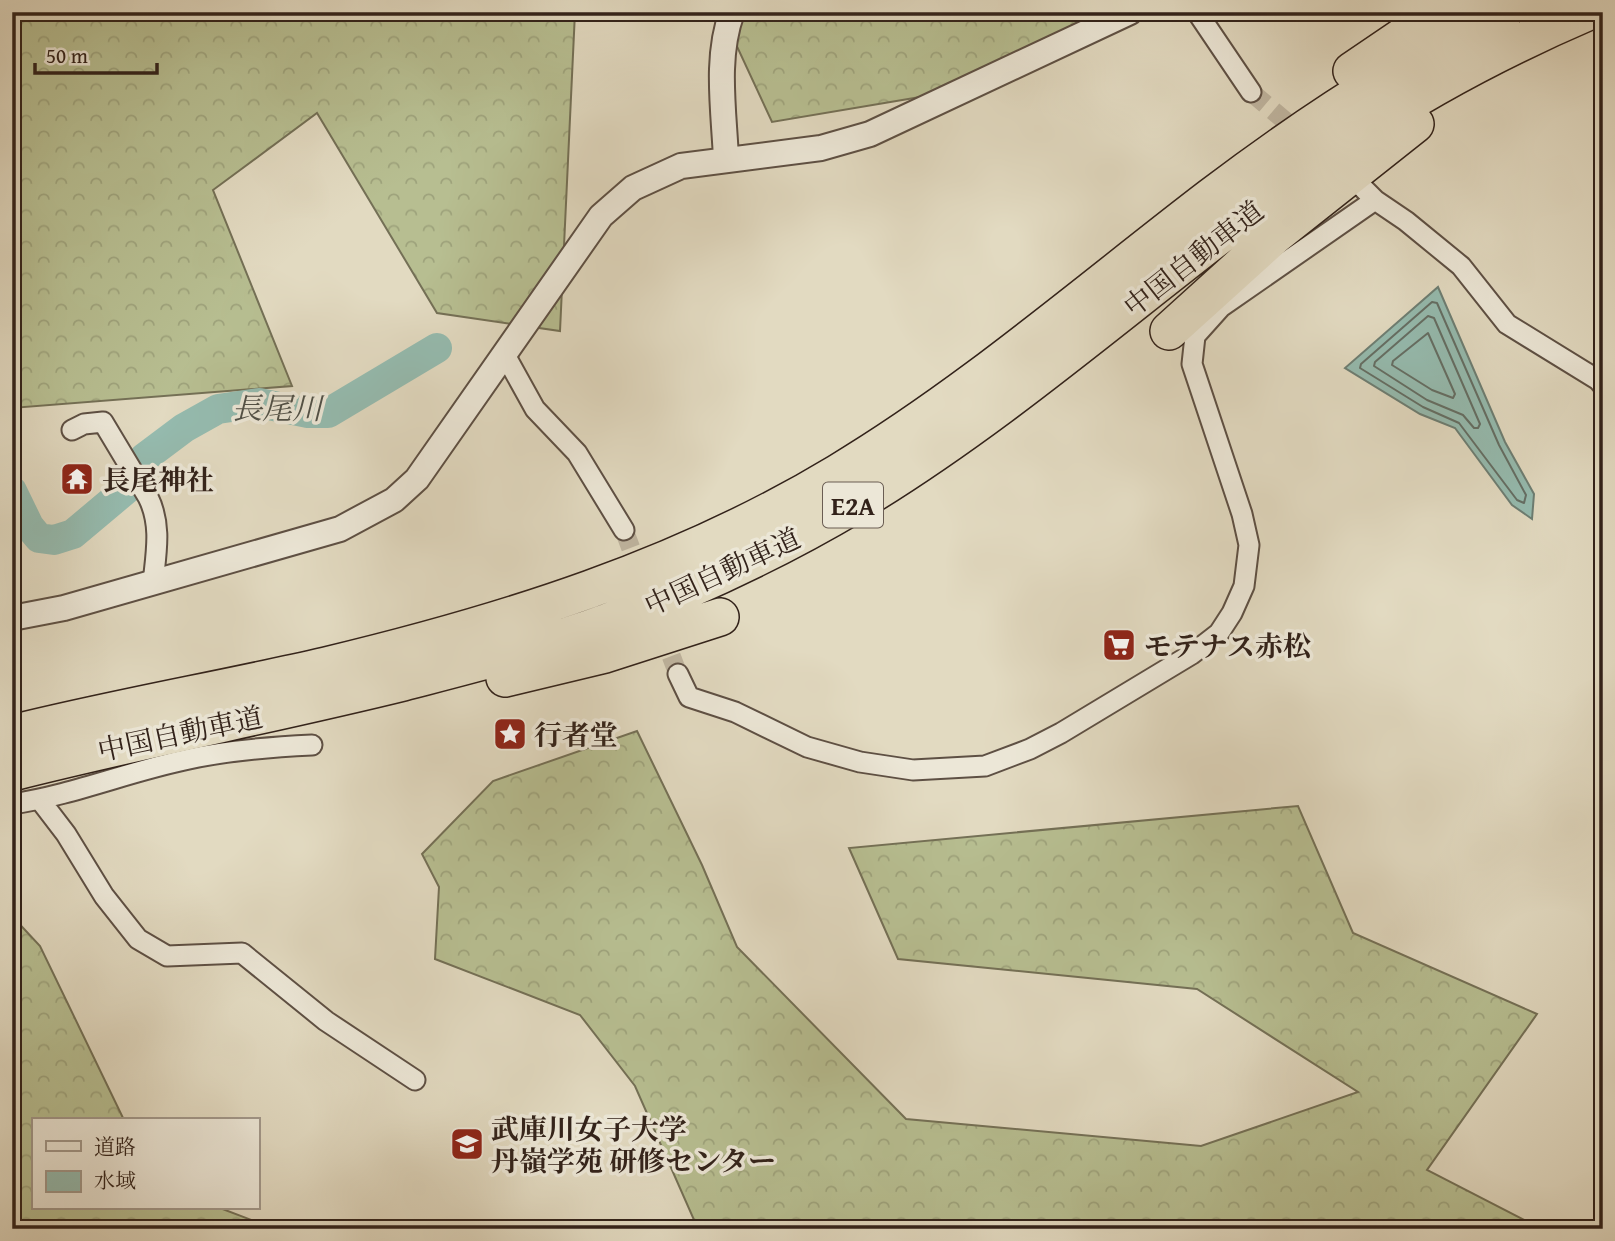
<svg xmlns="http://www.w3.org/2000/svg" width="1615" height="1241" viewBox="0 0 1615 1241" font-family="'Gentium Book Plus','Noto Serif JP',serif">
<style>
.forest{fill:url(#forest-crowns);stroke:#747056;stroke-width:2}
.water{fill:#95bbaf;stroke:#6d7e73;stroke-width:2}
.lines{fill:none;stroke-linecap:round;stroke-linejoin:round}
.shore{stroke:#646e64;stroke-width:2}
.river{stroke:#95bbaf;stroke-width:30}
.minor-tunnel{stroke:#bfb5a0;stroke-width:19;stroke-dasharray:19 10;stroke-linecap:butt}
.minor-casing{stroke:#5e5044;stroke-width:23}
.tertiary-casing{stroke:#5e5044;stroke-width:28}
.motorway-casing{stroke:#32221a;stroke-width:40}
.minor{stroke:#ece7d7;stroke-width:19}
.tertiary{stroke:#ece7d7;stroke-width:24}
.motorway{stroke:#e2dac1;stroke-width:37}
.labels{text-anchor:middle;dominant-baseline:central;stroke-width:7;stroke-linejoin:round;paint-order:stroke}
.shield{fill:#ece7d7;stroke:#6a5d53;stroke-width:2}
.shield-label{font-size:26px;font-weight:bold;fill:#32221a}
.street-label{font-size:28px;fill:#32221a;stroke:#ece7d7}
.poi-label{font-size:28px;font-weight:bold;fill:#32221a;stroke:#ece7d7;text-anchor:start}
.water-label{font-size:30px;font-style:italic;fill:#505047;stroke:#ece7d7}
</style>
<defs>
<pattern id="forest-crowns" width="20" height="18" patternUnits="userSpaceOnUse" patternTransform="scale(1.75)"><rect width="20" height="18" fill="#b7be91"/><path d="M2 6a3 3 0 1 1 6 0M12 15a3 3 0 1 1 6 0" fill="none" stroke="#9ea37c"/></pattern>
</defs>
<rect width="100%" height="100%" fill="#e2dac1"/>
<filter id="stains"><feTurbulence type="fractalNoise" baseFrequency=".00286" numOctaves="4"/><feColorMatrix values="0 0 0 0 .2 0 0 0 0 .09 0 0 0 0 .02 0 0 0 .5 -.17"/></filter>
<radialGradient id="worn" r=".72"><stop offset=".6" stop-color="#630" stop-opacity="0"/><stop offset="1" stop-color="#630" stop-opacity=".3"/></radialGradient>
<path class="forest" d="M12 12H575L560 331 437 313 317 113 213 190 292 386 12 408Z
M721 12H1125L926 96 772 122Z
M637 731 702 865 737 947 906 1119 1201 1146 1358 1092 1197 989 898 959 849 848 1298 806 1353 933 1537 1014 1427 1170 1542 1229H698L635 1086 580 1015 435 959 439 887 422 854 493 781Z
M12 916 40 946 124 1120H33V1208H220L275 1229H12Z"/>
<path class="water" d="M1438 287 1505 442 1534 494 1532 519 1512 505 1455 428 1420 414 1345 368Z"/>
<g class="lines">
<path class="shore" d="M1432 302 1437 303 1499 445 1526 495 1524 503 1517 500 1459 423 1423 407 1360 368 1361 364Z
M1428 316 1434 318 1480 424 1478 428H1474L1463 415 1427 400 1374 366 1375 362Z
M1428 333 1455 394 1453 398 1432 390 1392 365 1393 361Z"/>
<path class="river" d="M12 491 29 526 39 538 54 540 73 534 129 487 144 458 184 428 218 409 259 403 308 413H328L437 348"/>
<path class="minor-tunnel" d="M1251 92 1303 136
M624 530 641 575
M661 629 678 674"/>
<defs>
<path id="minor" d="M1197 12 1251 92
M1360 185 1375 200 1406 221 1461 266 1507 324 1598 380 1603 386
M504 353 535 409 577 453 624 530
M72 430 84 424 103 422 148 497C162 525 156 553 153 583
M678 674 689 697 735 712 807 747 860 762 913 770 985 766 1030 749 1061 733 1192 654 1219 633 1232 613 1244 586 1249 545 1242 514 1192 364 1195 336 1221 307 1375 200
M40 800 66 834 104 896 138 939 167 956 242 953 326 1021 415 1080
M12 804C73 795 130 771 189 759 229 750 271 747 312 745"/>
<path id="tertiary" d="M726 159C724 111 715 58 732 12
M12 618 64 608 340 529 394 500 417 479 601 216 633 188 681 166 821 148 870 134 1130 12"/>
<path id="motorway" d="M1352 71 1439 12
M1169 331 1275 235 1415 124
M505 678 605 654 720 617
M12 734C116 708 222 690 326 666 505 623 679 569 838 473 971 393 1088 291 1211 197 1303 127 1400 63 1504 12
M12 772C142 739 273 714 403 682 472 664 541 647 608 622 695 589 778 550 857 503 1036 395 1186 249 1359 134 1431 86 1508 46 1587 12"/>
</defs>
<use href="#minor" class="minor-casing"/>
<use href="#tertiary" class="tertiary-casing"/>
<use href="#motorway" class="motorway-casing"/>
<use href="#minor" class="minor"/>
<use href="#tertiary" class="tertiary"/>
<use href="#motorway" class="motorway"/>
</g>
<defs>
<symbol id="temple-square" viewBox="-11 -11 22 22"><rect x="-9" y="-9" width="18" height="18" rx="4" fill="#8f2418" stroke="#ece7d7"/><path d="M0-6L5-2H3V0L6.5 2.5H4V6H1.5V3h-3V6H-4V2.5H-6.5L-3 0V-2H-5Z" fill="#fff"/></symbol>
<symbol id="supermarket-square" viewBox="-11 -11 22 22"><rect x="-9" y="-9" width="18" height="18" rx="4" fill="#8f2418" stroke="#ece7d7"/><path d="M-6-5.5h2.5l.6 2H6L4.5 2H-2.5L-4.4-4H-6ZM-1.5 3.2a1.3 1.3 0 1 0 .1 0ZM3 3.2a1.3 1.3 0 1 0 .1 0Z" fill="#fff"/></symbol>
<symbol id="sight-square" viewBox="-11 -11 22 22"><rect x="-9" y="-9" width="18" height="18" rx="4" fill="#8f2418" stroke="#ece7d7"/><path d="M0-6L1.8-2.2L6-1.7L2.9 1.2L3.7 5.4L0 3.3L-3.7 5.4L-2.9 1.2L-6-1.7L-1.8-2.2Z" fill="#fff"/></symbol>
<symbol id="university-square" viewBox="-11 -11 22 22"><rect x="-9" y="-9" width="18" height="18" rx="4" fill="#8f2418" stroke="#ece7d7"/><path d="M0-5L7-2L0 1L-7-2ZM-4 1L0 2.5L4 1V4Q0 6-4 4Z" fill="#fff"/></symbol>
</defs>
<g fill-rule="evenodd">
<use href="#temple-square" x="58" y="460" width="38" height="38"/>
<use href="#supermarket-square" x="1100" y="626" width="38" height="38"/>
<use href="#sight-square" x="491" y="715" width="38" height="38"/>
<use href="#university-square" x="448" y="1125" width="38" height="38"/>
</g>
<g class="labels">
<rect class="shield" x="823" y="482.5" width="60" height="45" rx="5"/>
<g class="shield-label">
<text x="853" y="505">E2A</text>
</g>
<g class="street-label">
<text transform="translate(1193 258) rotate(-38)">中国自動車道</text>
<text transform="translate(722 571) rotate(-25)">中国自動車道</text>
<text transform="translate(180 733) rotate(-12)">中国自動車道</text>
</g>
<g class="poi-label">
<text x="102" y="479">長尾神社</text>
<text x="1144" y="645">モテナス赤松</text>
<text x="534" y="734">行者堂</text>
<text x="491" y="1128">武庫川女子大学<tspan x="491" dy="32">丹嶺学苑 研修センター</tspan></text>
</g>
<g class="water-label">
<text x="277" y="408">長尾川</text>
</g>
</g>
<rect width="1615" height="1241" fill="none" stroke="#e2dac1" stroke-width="42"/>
<rect x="14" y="14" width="1587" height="1213" fill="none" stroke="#32221a" stroke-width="3.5"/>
<rect x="21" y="21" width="1573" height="1199" fill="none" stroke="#32221a" stroke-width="2"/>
<rect x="32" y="1118" width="228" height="91" fill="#ece7d7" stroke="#a2988b" stroke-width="2"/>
<rect x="46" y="1141" width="35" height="10" fill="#ece7d7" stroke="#a2988b" stroke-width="2"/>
<text x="94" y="1154" font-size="21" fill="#32221a">道路</text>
<rect x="46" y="1171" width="35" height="21" fill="#95bbaf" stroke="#a2988b" stroke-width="2"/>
<text x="94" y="1188" font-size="21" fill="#32221a">水域</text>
<path d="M35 63v10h122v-10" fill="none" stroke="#32221a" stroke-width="3.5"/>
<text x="46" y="63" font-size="21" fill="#32221a" stroke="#ece7d7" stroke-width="5" paint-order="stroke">50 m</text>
<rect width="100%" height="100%" filter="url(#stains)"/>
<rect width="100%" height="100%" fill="url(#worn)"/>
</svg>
